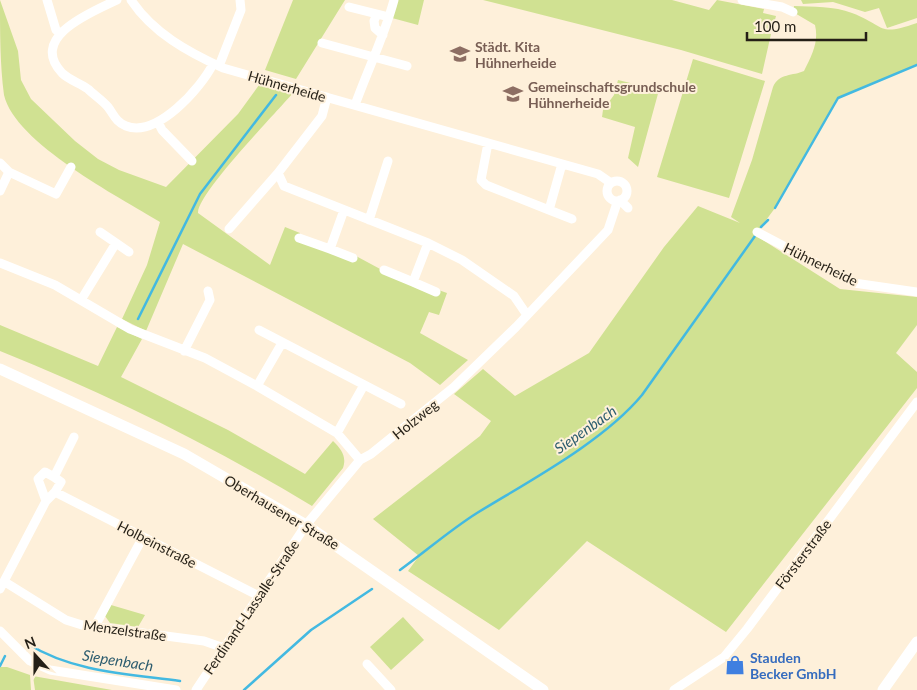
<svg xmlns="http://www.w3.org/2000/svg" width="917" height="690" viewBox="0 0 917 690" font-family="Lato,sans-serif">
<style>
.green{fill:#d0e192}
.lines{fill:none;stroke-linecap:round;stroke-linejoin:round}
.stream{stroke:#43b9e1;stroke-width:2.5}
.minor{stroke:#fff;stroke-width:9}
.major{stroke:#fff;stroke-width:11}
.labels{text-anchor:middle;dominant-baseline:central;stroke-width:4;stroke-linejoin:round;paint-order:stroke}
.education-label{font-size:14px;font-weight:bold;fill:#785e54;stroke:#fef0da;text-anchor:start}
.street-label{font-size:14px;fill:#241f16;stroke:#fef0da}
.shop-label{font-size:14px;font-weight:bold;fill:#366cbe;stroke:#fef0da;text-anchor:start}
.water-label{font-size:15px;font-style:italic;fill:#2e5d6f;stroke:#fef0da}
</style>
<rect width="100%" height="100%" fill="#fef0da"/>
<path class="green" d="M0 0 18 51 21 80 31 99 75 141 98 159 119 170 166 187 238 114 259 85 292 94C276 113 197 194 198 213L270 265 285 227 300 233 297 240 356 256 382 270 447 293 439 315 429 312 420 333 468 360 440 385 410 363 183 244 146 331 122 319 147 265 160 222C119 197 15 143 4 95 0 65 0 31 0 0Z
M293 0H345L296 79 265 70Z
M397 0H424L418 25 392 18Z
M483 0H672L709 10 717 0 764 9 763 13 776 16 772 31 757 29 755 32 771 34 762 74 681 50Z
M801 0H917V18L887 28 879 8 865 12 833 2 803 4Z
M794 6C813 7 834 6 852 13 886 26 877 37 917 23V65L838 98 775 208 755 235 840 289 917 297V325L896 353 917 372V388L726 632 587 541 499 630 408 571 419 556 373 519 480 436 491 421 454 394 483 369 515 396 589 353 664 247 698 206 740 223 731 217 752 160 773 87C779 73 793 76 804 71 812 55 819 42 815 25L793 12Z
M693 59 765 81 729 198 657 177Z
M618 80 659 90 638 167 628 158 635 127 602 117 603 110 614 95Z
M0 325 98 366 117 327 142 339 121 377 228 430 305 474 333 441C341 449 347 456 343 468L312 506C212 446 108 394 0 351Z
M111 605 145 615 138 627 110 623 105 616Z
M403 617 424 640 391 670 370 647Z
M0 667H7L30 675 31 690H0Z
M33 676 112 690H35Z"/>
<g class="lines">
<path class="stream" d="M775 208 838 98 917 65
M761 227 768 220
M138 319 200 194 276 95
M400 570C425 552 450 530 477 513 529 481 603 442 642 395L755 236
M28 644C73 672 128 674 180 681
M0 666 5 656
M244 690 311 630 372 589"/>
<path class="minor" d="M47 0 56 30 60 33
M117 0C92 12 28 37 62 73 69 80 80 83 88 89 94 95 102 100 108 107 114 115 116 122 126 126 157 138 201 88 213 64
M131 0C153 33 188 52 223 68L598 174 611 183
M742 0 782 7 793 12
M349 7 377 14
M383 35 375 28 374 21 377 14 389 17
M322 43 407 66
M219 66 241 10 240 0
M327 97 322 116 278 173 284 186 428 243 462 260 514 296 527 315
M355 105C368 69 384 37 394 0
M158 122 162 130 192 161
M488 143 481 180 486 185 549 210 562 164
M0 163 9 172 56 194 71 167
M607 191a10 10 0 1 1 20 0a10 10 0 1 1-20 0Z
M0 191 9 172
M620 200 628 208
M549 210 572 219
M369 220 388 161
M229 229 278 173
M757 232 854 283 917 292
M299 238 330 249 344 210
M116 243 129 252
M330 249 353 258
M0 263 55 285 130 329 205 358 257 386 337 433 360 460
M384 270 413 282 428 243
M413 282 436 292
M81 300 116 243 100 232
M259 330 401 404
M184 351 210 300 208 291
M257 386 282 343
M337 433 364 385
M55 492 259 596
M46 501 38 479 45 472 54 477
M5 582 66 620 82 625 204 641 224 648
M0 589 46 501 55 492 61 482 54 477 74 437
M95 626 143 537
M0 631 30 661 50 670 176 690
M367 664 391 690
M196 690 306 525 360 460 371 454 454 387 516 327 608 230 616 206V201
M674 690 724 657 747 629 917 402"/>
<path class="major" d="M0 369 184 454 306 525 543 690
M883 690 917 642"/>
</g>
<defs>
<symbol id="school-bare" viewBox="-9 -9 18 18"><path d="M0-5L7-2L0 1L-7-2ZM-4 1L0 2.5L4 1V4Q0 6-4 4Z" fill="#8d6e63" stroke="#fef0da" stroke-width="2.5" paint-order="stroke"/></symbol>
<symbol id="shop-bare" viewBox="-9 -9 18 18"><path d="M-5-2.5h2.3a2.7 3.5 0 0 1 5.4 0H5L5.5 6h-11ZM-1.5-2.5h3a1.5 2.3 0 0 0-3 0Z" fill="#3f7fe0" stroke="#fef0da" stroke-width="2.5" paint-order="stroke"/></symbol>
</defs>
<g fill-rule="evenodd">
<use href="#school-bare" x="446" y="40" width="28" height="28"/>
<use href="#school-bare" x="499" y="80" width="28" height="28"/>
<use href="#shop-bare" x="721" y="651" width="28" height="28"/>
</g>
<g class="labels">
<g class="education-label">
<text x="475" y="46">Städt. Kita<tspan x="475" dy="16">Hühnerheide</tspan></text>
<text x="528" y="86">Gemeinschaftsgrundschule<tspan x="528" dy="16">Hühnerheide</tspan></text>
</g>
<g class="street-label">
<text transform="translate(287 86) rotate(16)">Hühnerheide</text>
<text transform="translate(821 264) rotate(26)">Hühnerheide</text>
<text transform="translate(415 419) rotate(-39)">Holzweg</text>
<text transform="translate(282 512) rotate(31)">Oberhausener Straße</text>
<text transform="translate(157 544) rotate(27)">Holbeinstraße</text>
<text transform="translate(803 554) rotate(-53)">Försterstraße</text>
<text transform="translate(251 607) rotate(-56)">Ferdinand-Lassalle-Straße</text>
<text transform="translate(125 630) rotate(8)">Menzelstraße</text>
</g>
<g class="shop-label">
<text x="750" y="657">Stauden<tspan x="750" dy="16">Becker GmbH</tspan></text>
</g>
<g class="water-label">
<text transform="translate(585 429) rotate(-35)">Siepenbach</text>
<text transform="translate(118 660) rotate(9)">Siepenbach</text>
</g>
</g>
<g transform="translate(35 655) rotate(339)" stroke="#fef0da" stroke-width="4" paint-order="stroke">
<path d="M0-4L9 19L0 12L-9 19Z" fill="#241f16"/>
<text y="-8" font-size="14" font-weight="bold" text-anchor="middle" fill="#241f16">N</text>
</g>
<path d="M747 32v8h119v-8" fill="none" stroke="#241f16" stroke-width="2.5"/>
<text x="754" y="32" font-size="15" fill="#241f16" stroke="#fef0da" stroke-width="4" paint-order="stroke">100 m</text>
</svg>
